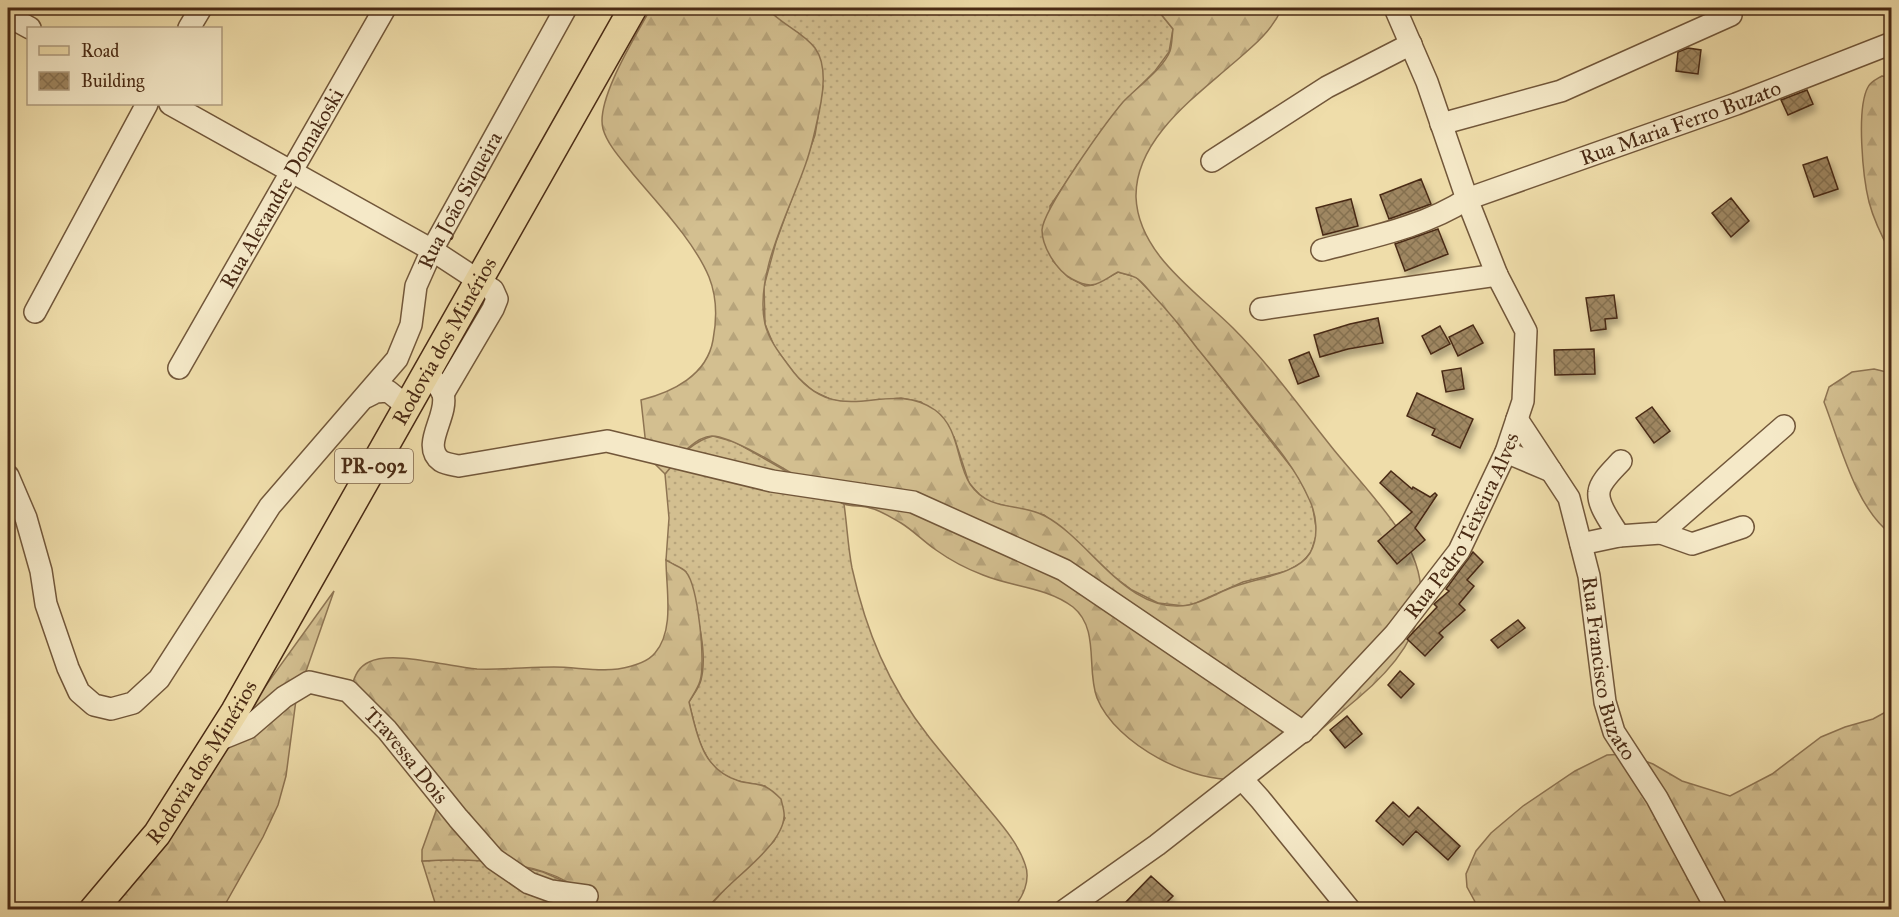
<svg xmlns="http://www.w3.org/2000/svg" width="1899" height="917" viewBox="0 0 1899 917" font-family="'IM FELL Great Primer',serif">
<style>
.grass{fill:url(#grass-dots);stroke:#8e7452;stroke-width:1.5}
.forest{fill:url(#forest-firs);stroke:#8e7452;stroke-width:1.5}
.building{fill:url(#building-cross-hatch);stroke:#492a14;stroke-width:1.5;filter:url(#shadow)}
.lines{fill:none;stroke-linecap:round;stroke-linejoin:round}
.minor-casing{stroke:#72573a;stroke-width:24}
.major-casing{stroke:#492a14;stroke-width:30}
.minor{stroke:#f5e9c8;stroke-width:21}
.major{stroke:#efddaa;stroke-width:27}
.labels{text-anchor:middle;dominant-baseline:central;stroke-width:4.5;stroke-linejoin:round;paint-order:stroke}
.shield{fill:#f5e9c8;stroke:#7d634a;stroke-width:1.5}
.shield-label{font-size:20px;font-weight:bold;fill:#492a14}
.street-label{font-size:21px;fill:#492a14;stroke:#f5e9c8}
</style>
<defs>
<pattern id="grass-dots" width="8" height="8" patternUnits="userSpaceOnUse" patternTransform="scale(1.5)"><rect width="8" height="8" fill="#d3bf90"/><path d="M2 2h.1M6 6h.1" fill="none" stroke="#b7a47b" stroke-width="1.8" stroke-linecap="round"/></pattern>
<pattern id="forest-firs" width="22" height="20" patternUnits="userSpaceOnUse" patternTransform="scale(1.5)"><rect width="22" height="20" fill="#d3bf90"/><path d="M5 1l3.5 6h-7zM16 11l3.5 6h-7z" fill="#b7a47b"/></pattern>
<pattern id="building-cross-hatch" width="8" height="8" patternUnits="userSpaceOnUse" patternTransform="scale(1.5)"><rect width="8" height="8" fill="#9f8762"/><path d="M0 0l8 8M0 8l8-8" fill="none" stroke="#846f50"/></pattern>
<filter id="shadow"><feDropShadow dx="3.5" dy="6" stdDeviation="3" flood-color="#0004"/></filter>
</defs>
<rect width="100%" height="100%" fill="#efddaa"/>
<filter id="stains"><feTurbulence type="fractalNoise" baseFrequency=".00333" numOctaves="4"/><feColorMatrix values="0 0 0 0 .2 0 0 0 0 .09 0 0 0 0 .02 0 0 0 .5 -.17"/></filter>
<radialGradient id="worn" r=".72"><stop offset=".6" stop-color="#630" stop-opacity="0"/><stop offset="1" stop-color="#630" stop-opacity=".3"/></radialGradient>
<path class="grass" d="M767 8H1156L1173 29 1169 52 1155 71 1123 103 1100 133 1050 206 1053 261 1068 277 1085 286 1093 285 1118 272 1136 277 1166 308 1296 473 1312 503 1317 533 1311 552 1302 563 1287 571 1243 582 1196 603 1185 606 1158 603 1132 590 1113 576 1073 538 1044 515 985 501 969 483 954 437 921 402 901 398 851 403 832 400 813 391 796 376 774 346 765 324 764 286 776 242 815 135 823 86 801 35 782 23Z
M713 436 735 442 844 504C847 525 848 547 852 568 866 631 888 685 929 737 948 761 968 784 987 807 1001 824 1018 843 1025 864 1031 880 1023 898 1012 909H707L725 889 774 841 785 818 765 786C751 783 732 782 720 773 700 756 695 727 689 702 693 695 699 688 701 680 709 649 694 603 686 572L666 560 669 518 665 474C679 458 692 441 713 436Z
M458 859 499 861 543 872 577 887 595 909H437L422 861Z"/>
<path class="forest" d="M651 8H767C780 24 802 31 815 48 826 63 824 85 821 102 817 123 813 143 806 163 790 210 754 274 765 324 769 340 780 354 789 366 838 435 885 376 935 410 960 428 956 463 970 484 990 513 1019 502 1045 516 1092 541 1127 616 1189 605 1203 602 1216 594 1228 589 1252 578 1296 576 1310 553 1319 538 1317 515 1309 499 1296 469 1275 444 1254 419 1235 395 1216 371 1197 348 1183 329 1168 311 1152 294 1148 289 1143 283 1138 279 1133 275 1124 274 1118 272 1098 283 1094 291 1072 279 1057 271 1042 247 1042 230 1043 209 1107 121 1123 102 1135 89 1164 68 1170 51 1172 45 1172 36 1173 29L1156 8H1282C1271 33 1251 48 1230 66 1192 99 1135 141 1136 197 1138 254 1197 292 1233 328 1270 365 1301 409 1334 450 1356 477 1381 503 1400 532 1413 552 1422 575 1421 598 1420 639 1387 674 1357 699 1331 720 1275 774 1243 779 1194 785 1116 745 1097 698 1086 669 1100 629 1073 607 1047 587 1012 587 983 575 967 569 950 560 936 550 924 542 914 531 901 523 892 518 880 510 870 508 862 505 852 507 844 504 836 501 828 495 821 491 799 478 734 436 712 436 693 437 676 461 665 474L652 461 646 446 641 400C673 392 707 375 713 340 717 319 717 297 709 277 694 241 658 204 633 174 623 161 608 146 603 129 595 100 637 34 651 8Z
M1882 76 1891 78V253C1882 237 1874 221 1869 202 1863 178 1856 109 1868 87 1870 82 1877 79 1882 76Z
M1874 369 1891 373V534C1855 507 1840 443 1824 402L1829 387 1852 372Z
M666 560C671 564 682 567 686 572 698 586 706 663 700 681 698 688 693 695 689 702 697 735 702 770 739 781 748 784 759 783 766 787 772 790 777 795 781 799 782 804 785 812 784 817 782 848 725 883 707 909H595C568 859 472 858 422 861V850L437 808 352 687C354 676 358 667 369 662 393 650 449 667 477 669 503 670 529 667 554 667 575 667 598 672 618 669 630 667 647 663 655 653 675 630 666 589 666 560Z
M334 591 296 700 286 776 278 805 263 837 227 901 224 909 104 910Z
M1891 709V909H1479L1467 887 1466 874 1476 851 1491 833 1523 806 1575 771 1607 755 1626 754 1653 764 1682 781 1730 796 1772 774 1821 737 1845 727 1873 719Z"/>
<path class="building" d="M1688 48 1701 50 1698 74 1676 71 1678 52Z
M1807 90 1813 104 1788 115 1781 100Z
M1827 157 1838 189 1814 197 1803 165Z
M1421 179 1431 204 1389 219 1380 195Z
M1731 198 1749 221 1731 237 1712 213Z
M1351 199 1358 226 1323 235 1316 208Z
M1438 229 1448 254 1405 271 1395 244Z
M1614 295 1617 318 1605 319 1606 329 1591 331 1586 298Z
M1378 318 1383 343 1348 349 1320 357 1314 335 1350 324Z
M1473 325 1483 343 1458 356 1449 337Z
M1440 326 1450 344 1431 354 1422 336Z
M1594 349 1595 374 1555 375 1554 350Z
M1309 352 1319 376 1298 384 1289 360Z
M1461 368 1464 389 1446 392 1442 371Z
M1417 393 1473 419 1460 448 1432 435 1435 429 1407 416Z
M1652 407 1670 431 1654 443 1636 418Z
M1391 471 1412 489 1413 487 1430 497 1435 493 1437 495 1415 528 1425 540 1397 564 1378 541 1412 512 1380 483Z
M1473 552 1483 562 1467 580 1474 586 1459 604 1465 610 1439 633 1443 637 1425 656 1407 639 1437 607 1434 604 1449 591 1446 589Z
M1518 620 1525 628 1498 648 1491 640Z
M1400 671 1414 684 1401 698 1388 685Z
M1347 716 1362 734 1345 748 1330 730Z
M1393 802 1409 817 1418 807 1460 846 1448 860 1416 831 1403 845 1376 821Z
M1151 876 1173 896 1166 903 1173 909H1130L1124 904Z"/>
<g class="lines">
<defs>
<g id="minor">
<path d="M8 16 30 28"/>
<path d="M189 28 201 8"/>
<path d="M170 104 432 250 493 290 497 299 493 309 443 394"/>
<path d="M1441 124 1561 91 1731 15"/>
<path d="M1212 161 1327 87 1411 44"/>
<path id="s1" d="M1322 250C1371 237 1424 227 1467 199L1736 104 1892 43"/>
<path d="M1261 309 1497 275"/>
<path d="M35 312 147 104"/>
<path id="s2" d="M179 368 385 8"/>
<path d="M426 371C432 378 440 386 443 394 449 416 420 445 441 461 446 464 454 465 459 466L607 441 772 481 913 502 1064 570 1303 732"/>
<path d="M366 397 376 392 388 391 408 407"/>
<path id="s3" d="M1517 419 1569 498 1589 576 1605 702 1614 732 1657 798 1717 910"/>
<path d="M1506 452 1551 471"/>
<path id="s4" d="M8 476 26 518 41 571 46 604 68 668 79 692 94 705 111 709 133 703 159 679 270 506 397 359 411 325 416 286 432 250 566 8"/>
<path d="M1661 533 1692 544 1743 527"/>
<path d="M1619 536C1613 525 1597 506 1599 492 1600 481 1614 469 1621 461"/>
<path d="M1581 544 1619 536 1661 533 1784 426"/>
<path id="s5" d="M216 741 248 728 284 697 309 682 348 691 387 730 458 818 494 859 529 883 551 891 587 896"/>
<path d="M1242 779 1260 799 1350 910"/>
<path id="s6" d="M1065 910 1157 845 1309 726 1395 634 1459 551 1506 452 1523 401 1526 331 1497 275 1467 199 1427 82 1395 8"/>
</g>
<g id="major">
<path id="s7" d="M93 910 157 834 235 711 633 8"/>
</g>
</defs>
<use href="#minor" class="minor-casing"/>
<use href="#major" class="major-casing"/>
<use href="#minor" class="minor"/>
<use href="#major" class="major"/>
</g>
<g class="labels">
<rect class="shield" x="335" y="449" width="78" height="34" rx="4.5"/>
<g class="shield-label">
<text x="374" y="466">PR-092</text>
</g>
<g class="street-label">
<text stroke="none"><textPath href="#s1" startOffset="381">Rua Maria Ferro Buzato</textPath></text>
<text stroke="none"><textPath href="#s2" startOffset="207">Rua Alexandre Domakoski</textPath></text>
<text stroke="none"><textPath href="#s4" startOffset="896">Rua João Siqueira</textPath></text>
<text stroke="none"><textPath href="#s7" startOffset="670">Rodovia dos Minérios</textPath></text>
<text stroke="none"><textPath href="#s6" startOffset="560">Rua Pedro Teixeira Alves</textPath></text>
<text stroke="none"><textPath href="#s3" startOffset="270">Rua Francisco Buzato</textPath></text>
<text stroke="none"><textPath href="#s5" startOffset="238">Travessa Dois</textPath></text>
<text stroke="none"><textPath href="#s7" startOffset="184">Rodovia dos Minérios</textPath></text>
</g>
</g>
<rect width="1899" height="917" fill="none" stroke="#efddaa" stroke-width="30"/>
<rect x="9" y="9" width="1881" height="899" fill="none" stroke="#492a14" stroke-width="3"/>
<rect x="15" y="15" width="1869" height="887" fill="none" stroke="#492a14" stroke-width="1.5"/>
<rect x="27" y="27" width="195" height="78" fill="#f5e9c8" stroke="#b09d80" stroke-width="1.5"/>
<rect x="39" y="46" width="30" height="9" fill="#efddaa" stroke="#b09d80" stroke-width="1.5"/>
<text x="81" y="57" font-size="18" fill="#492a14">Road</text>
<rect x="39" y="72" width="30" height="18" fill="url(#building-cross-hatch)" stroke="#b09d80" stroke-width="1.5"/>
<text x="81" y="87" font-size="18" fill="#492a14">Building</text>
<rect width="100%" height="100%" filter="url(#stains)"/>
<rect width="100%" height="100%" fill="url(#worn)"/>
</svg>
